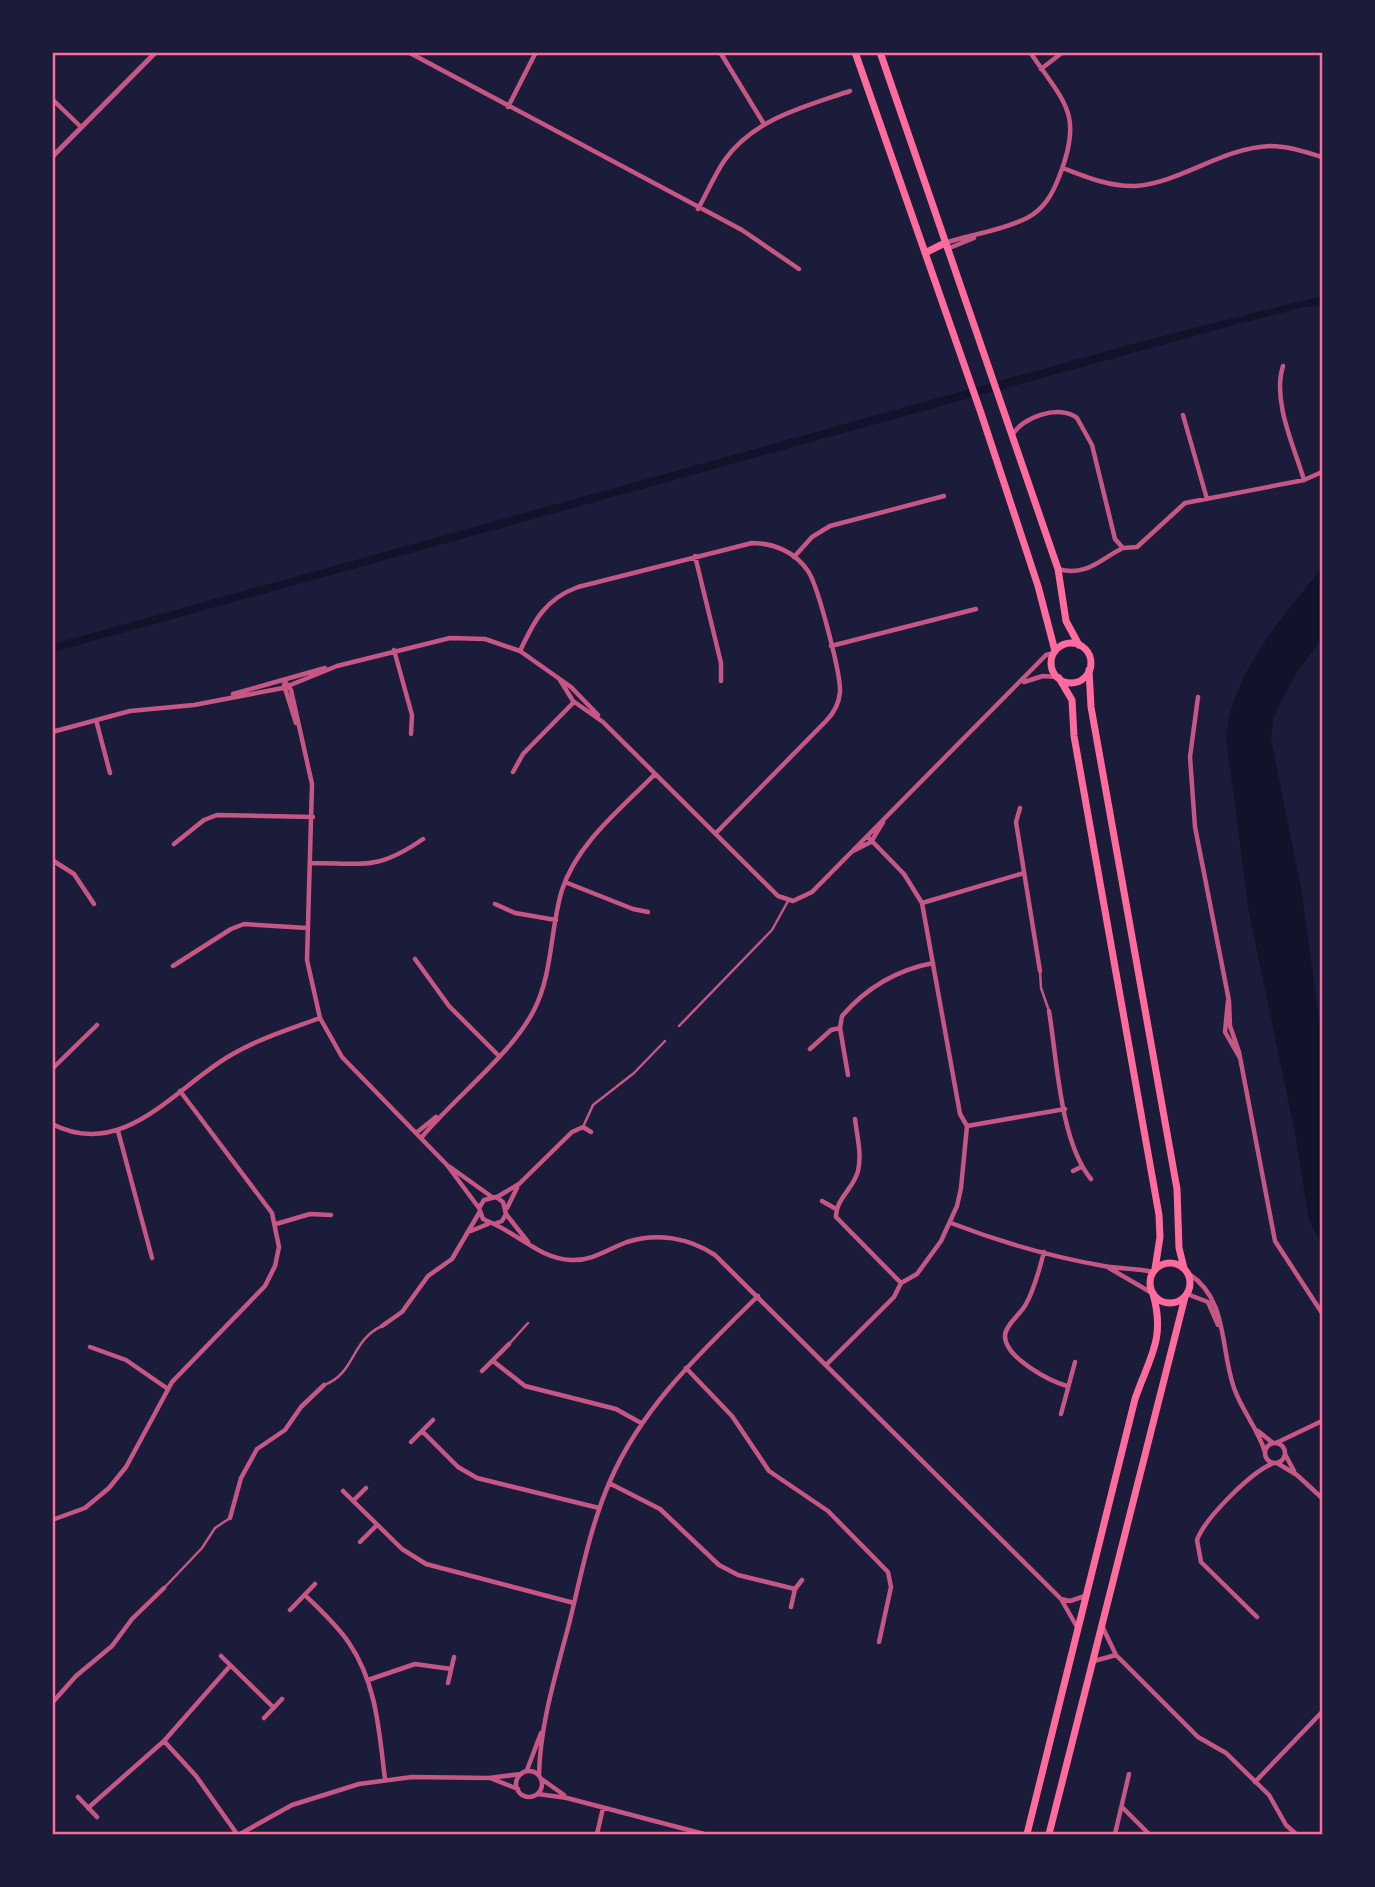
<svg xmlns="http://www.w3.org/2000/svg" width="1375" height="1887" viewBox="0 0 1375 1887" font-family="'Roboto Condensed',sans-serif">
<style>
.water{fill:#12122b}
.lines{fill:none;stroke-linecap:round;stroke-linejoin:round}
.service{stroke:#c65784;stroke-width:2.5}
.minor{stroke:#c65784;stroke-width:4.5}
.tertiary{stroke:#c65784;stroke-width:5}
.primary{stroke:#ff6b9d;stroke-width:7}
.neatline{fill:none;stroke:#ff6b9d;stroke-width:2.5}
</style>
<rect width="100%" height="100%" fill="#1b1b3a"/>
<path class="water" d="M1322 296V306L1304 307 1230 326 53 652V644L1147 340Z
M1322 568V638L1294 677 1274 716 1271 739 1301 887 1322 1040V1244L1309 1220 1294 1128 1249 913 1226 737C1232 673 1283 616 1322 568Z"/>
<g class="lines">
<path class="service" d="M1040 971 1041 988 1049 1011
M679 1026 772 930 788 901
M583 1127 593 1105 634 1073 665 1041
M509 1344 528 1323
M324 1385C356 1373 350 1341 382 1326
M164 1588 202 1548 215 1528 230 1518"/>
<path class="minor" d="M408 52 742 230 799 269
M720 52 764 124
M1041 69 1063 52
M52 99 81 127
M508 107 536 52
M1063 168C1086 177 1110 187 1136 186 1182 182 1222 148 1270 146 1288 146 1305 152 1322 157
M698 209C707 193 714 176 724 161 753 119 804 107 850 91
M945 243C972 234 1001 231 1027 218 1044 209 1052 195 1059 177 1084 114 1065 104 1030 52
M947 249 974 238
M1283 366C1272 401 1294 446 1304 480
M1183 415 1207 499
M1012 436C1021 417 1060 404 1077 418L1092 445 1115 539 1123 548
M1123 548 1137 547 1185 503 1304 480 1322 472
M695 556 721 663V681
M794 557 812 537 830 526 944 496
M1058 569C1087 577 1100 559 1123 548
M831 646 976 609
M394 650 412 715 411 734
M520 651C534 621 545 599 578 587L752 543C774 543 795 552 808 571 818 586 841 674 840 692 839 704 834 713 826 721L716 833
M284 680 291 690 312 784 307 960 320 1018 342 1057 447 1165 479 1208 483 1219 494 1224 502 1221 506 1214 503 1202 496 1197 484 1200 479 1208
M560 680 573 701 603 722 778 896 793 901 812 892 1046 655 1054 653
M1024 682 1043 676 1057 677
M284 685 296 723
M233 694 325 668
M1198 697 1190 757 1195 827 1229 1001 1230 1026 1239 1052 1275 1241 1322 1313
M96 720 110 773
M52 732 130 711 194 705 283 688 337 666 450 638 485 639 520 651 571 687 598 715
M513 772 523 754 574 702
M1020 808 1016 822 1040 971
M174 844 204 820 217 815 313 817
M853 851 871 842 883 822
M52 860 74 874 94 904
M311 863C364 863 377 871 423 839
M565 882 633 909 648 912
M922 903 1024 873
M495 904 515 913 556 920
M415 959 449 1006 498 1055
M173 966 231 929 244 924 307 928
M1228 1001 1225 1032 1240 1058
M1049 1011C1057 1059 1060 1142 1091 1179
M810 1049 831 1030 840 1028
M52 1069 97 1025
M848 1075 840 1028 842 1016C867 987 896 970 933 963
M855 1119C857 1136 862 1154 858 1171 854 1188 835 1200 836 1217L901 1283
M52 1124C124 1161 175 1087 231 1055 258 1039 290 1029 320 1018
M967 1126 1065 1109
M118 1131 152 1258
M416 1133 436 1117
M421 1138C455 1097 511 1055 534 1010 553 973 550 929 562 890 577 843 622 808 655 774
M450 1167 492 1197
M1073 1171 1081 1167
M497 1197 519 1184 572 1132 583 1127 591 1132
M822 1201 836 1209
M507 1208 517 1188
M506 1214 528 1242
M951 1223C1000 1242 1052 1257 1104 1266 1120 1269 1137 1268 1153 1272
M276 1224 310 1214 331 1215
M494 1224C520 1236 542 1259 571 1260 593 1261 608 1249 627 1242 657 1232 689 1238 715 1255L1061 1599 1077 1627
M471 1231 488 1224
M1044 1252C1039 1270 1035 1288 1026 1304 1021 1314 1005 1325 1005 1336 1005 1358 1050 1381 1067 1386
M1109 1268 1152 1293
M1189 1274C1228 1299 1220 1348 1234 1388 1242 1411 1258 1429 1265 1452
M1187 1294 1208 1302 1218 1325
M382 1326 402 1312 428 1276 452 1259 479 1213
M90 1347 126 1360 168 1389
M493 1361 525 1386 616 1409 641 1423
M826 1365 894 1297 901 1283 917 1274 941 1241 957 1206 961 1188 967 1126 960 1114 922 903 904 874 868 837
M686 1368 732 1416 769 1471 828 1511 888 1572 891 1587 879 1642
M482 1371 509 1344
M1061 1414 1075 1362
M422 1431 458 1467 477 1478 599 1508
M1258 1431 1273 1443
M411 1442 433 1420
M1276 1443 1322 1421
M1265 1453a10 10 0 1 1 20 0a10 10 0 1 1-20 0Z
M1285 1454 1294 1471
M1277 1463 1297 1475 1322 1498
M609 1483 660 1509 719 1565 738 1575 795 1589
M343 1491 402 1549 426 1564 574 1603
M353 1501 366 1488
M230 1518 241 1478 257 1449 285 1430 301 1407 324 1385
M52 1520 85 1508 109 1488 126 1467 172 1382 265 1286 275 1266 279 1247 272 1213 180 1091
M360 1542 377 1525
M305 1595C320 1610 337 1625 349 1643 377 1684 379 1732 385 1779
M1061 1599 1070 1601 1085 1596
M791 1607 795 1589 802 1580
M290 1610 315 1584
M1257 1617 1201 1562 1197 1540C1205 1518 1252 1471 1274 1463
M1103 1628 1116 1655 1198 1737 1226 1753 1269 1795 1286 1825 1296 1834
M221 1656 274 1708
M1094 1661 1116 1655
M368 1680 415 1664 451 1669
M448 1683 454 1657
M52 1703 76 1676 112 1646 132 1619 164 1588
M264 1718 282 1699
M164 1741 196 1776 237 1834
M527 1770 541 1733
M516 1784a13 13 0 1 1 26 0a13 13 0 1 1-26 0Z
M539 1775C540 1724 556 1674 569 1624 581 1576 590 1527 610 1481 642 1407 701 1352 758 1296
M490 1778 518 1789
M543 1780 564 1795
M1255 1782 1322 1712
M538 1794 567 1798 704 1834
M78 1797 97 1817
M1122 1807 1149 1834
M88 1808 164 1741 230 1666
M240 1834 292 1805 359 1784 412 1777 489 1778 521 1774
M597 1834 603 1808
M1115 1834 1129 1774"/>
<path class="tertiary" d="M52 157 156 52"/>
<path class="primary" d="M855 52 981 413 1038 586 1055 651
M880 52 1058 569 1066 621 1079 645
M925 253 945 243
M1051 663a20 20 0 1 1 40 0a20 20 0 1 1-40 0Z
M1089 670 1091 707 1177 1189 1179 1248 1184 1268
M1059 678 1072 700 1074 736 1159 1215 1160 1237 1155 1269
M1150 1283a20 20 0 1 1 40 0a20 20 0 1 1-40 0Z
M1027 1834 1135 1399C1149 1358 1166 1339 1153 1294
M1049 1834 1185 1297"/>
</g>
<rect width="1375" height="1887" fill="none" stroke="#1b1b3a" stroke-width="108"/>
<rect x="54" y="54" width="1267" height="1779" class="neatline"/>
</svg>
